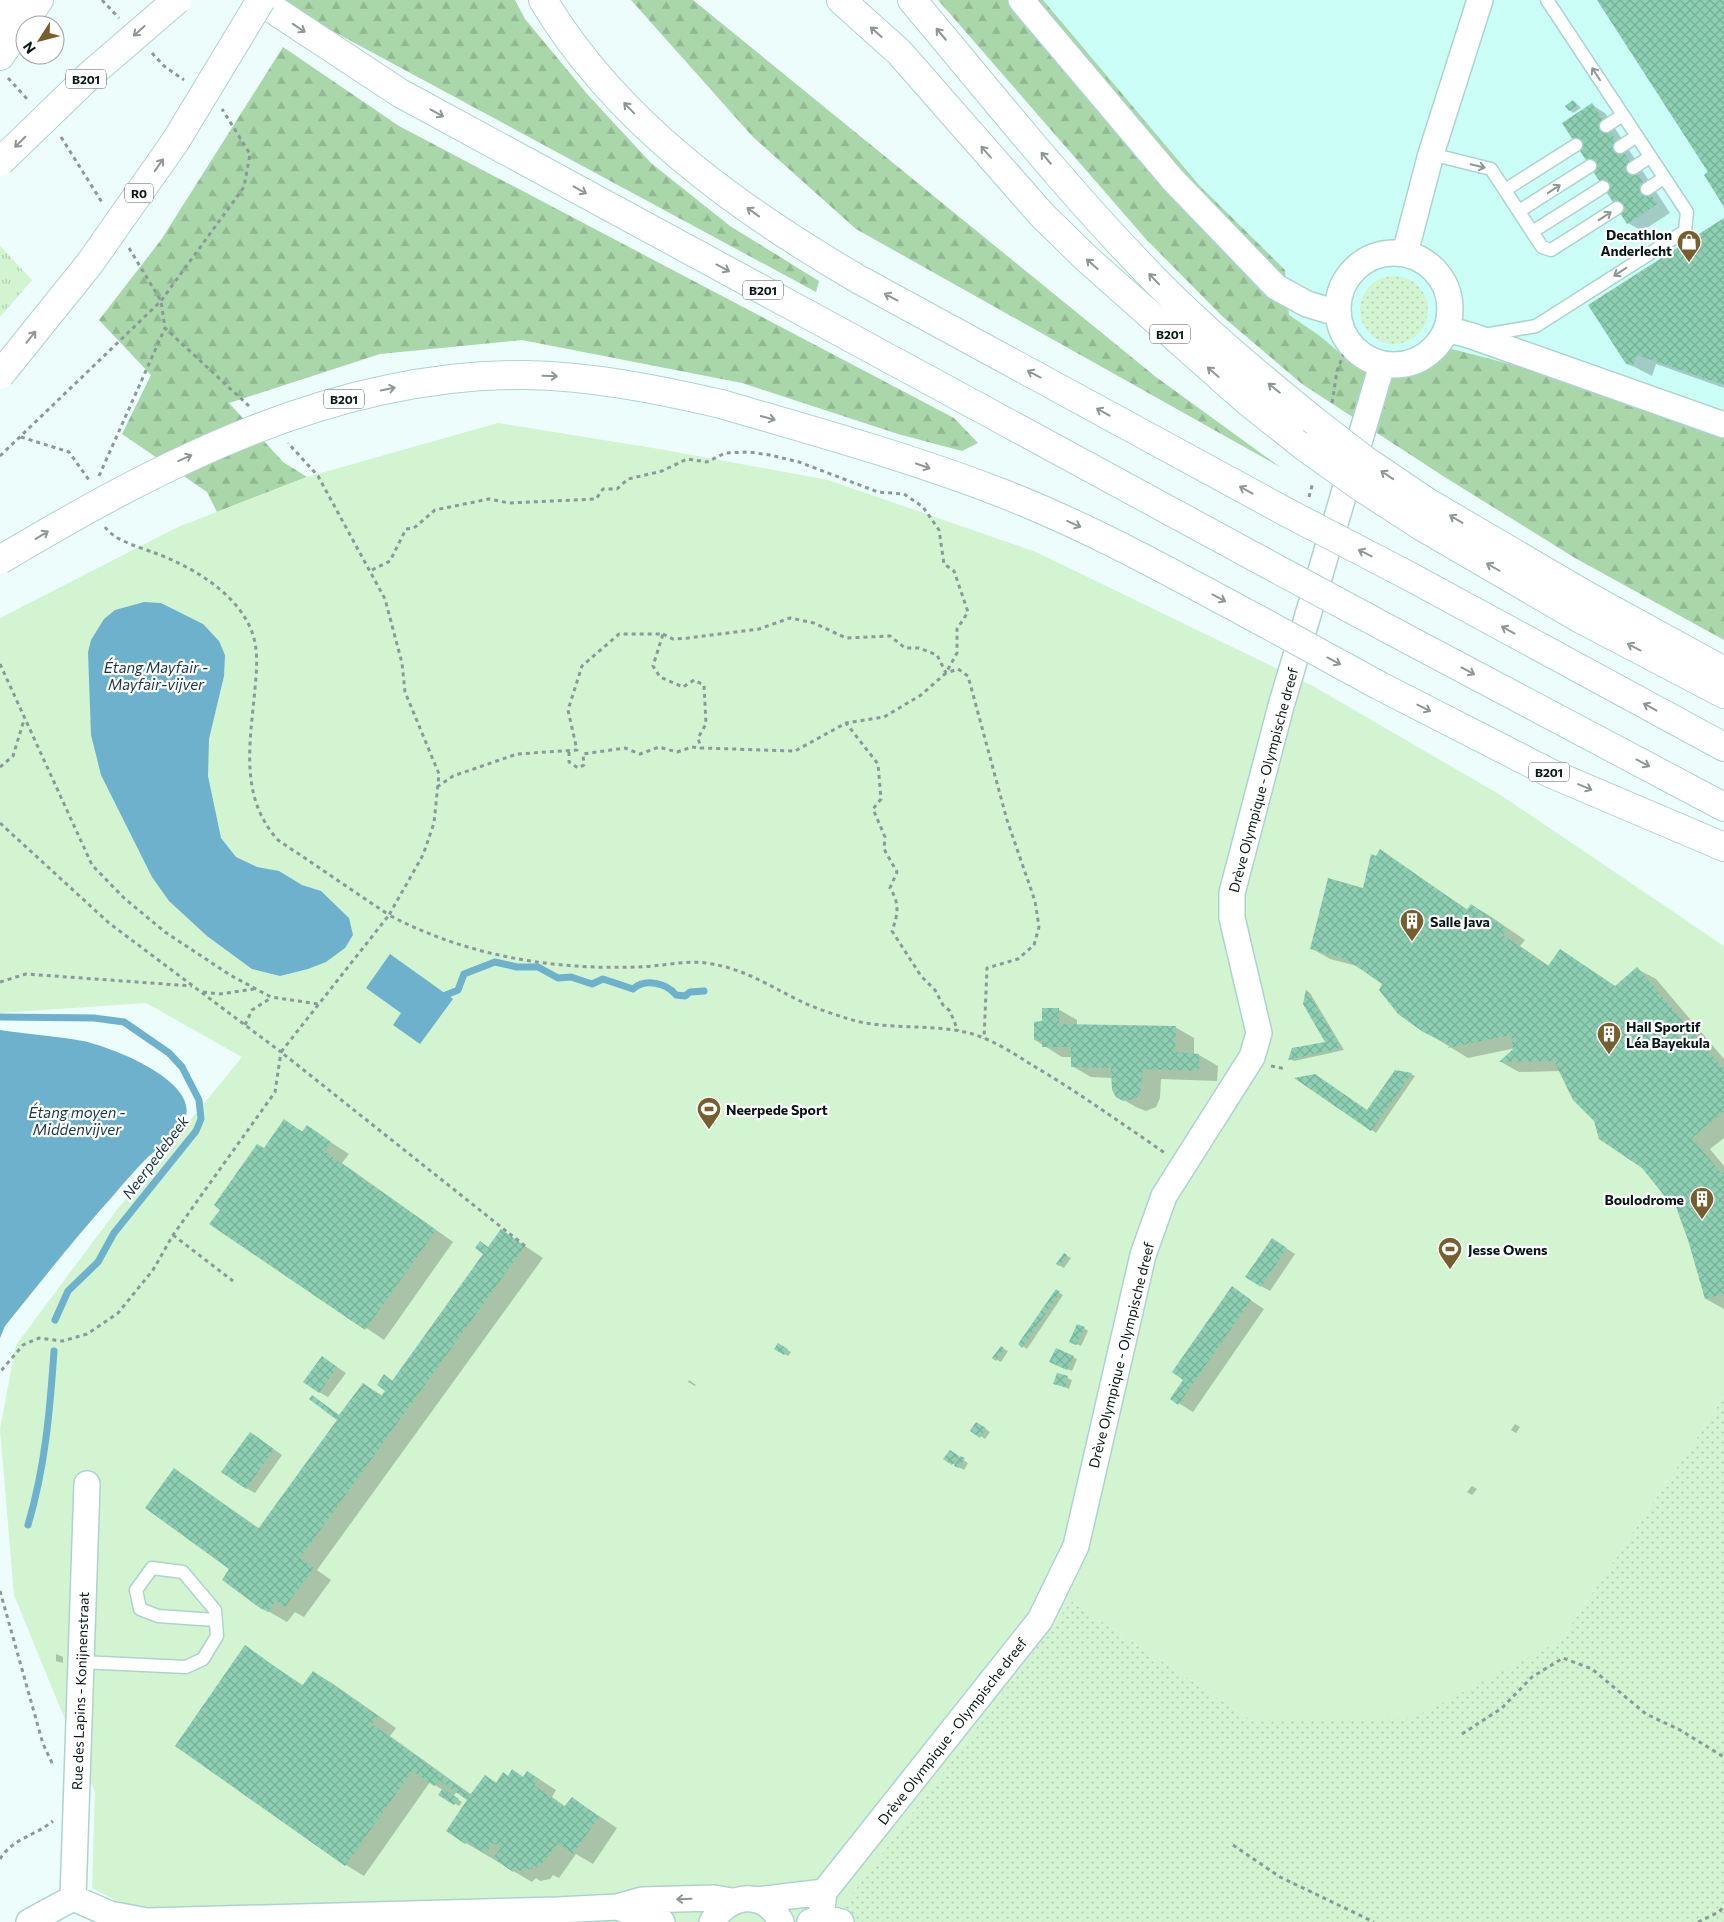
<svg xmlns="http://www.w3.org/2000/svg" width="1724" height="1922" viewBox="0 0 1724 1922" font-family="Commissioner,sans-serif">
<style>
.built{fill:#cbfef7}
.grass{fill:url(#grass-dots)}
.forest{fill:url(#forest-firs)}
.park{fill:url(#park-tufts)}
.garden{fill:#d2f4d1}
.water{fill:#6eb1cd}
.shadow{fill:#0003}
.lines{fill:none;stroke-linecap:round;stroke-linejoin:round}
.stream{stroke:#6eb1cd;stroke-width:7}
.building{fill:url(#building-cross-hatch)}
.service-casing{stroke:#acd4ce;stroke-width:15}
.minor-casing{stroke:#acd4ce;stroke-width:28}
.motorway-casing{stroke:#acd4ce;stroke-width:30}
.path{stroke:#8a9a98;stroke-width:3;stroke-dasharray:4 4;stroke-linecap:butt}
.service{stroke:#fff;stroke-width:12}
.minor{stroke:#fff;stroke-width:25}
.motorway{stroke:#fff;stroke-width:28}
.motorway-bridge-casing{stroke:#acd4ce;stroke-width:30;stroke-linecap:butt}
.motorway-bridge{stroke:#fff;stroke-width:28}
.oneway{stroke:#8f9796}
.labels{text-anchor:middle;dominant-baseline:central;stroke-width:4.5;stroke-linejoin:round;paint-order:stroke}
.shield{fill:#fff;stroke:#515d5b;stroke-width:1}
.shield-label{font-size:12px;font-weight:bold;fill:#071715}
.poi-label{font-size:14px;font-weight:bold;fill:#071715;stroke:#fff;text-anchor:start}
.street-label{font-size:14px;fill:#071715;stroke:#fff}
.water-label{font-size:15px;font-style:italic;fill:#163643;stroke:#fff}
</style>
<defs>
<pattern id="grass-dots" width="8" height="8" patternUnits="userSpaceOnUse" patternTransform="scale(1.25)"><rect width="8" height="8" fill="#d2f4d1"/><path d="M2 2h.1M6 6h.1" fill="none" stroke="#b3d0b3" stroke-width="1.8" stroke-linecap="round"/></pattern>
<pattern id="forest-firs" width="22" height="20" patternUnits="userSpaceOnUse" patternTransform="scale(1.25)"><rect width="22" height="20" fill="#a9d7a9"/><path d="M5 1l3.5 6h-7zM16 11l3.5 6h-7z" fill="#90b891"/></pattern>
<pattern id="park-tufts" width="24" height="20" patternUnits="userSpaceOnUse" patternTransform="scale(1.25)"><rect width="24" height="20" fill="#d2f4d1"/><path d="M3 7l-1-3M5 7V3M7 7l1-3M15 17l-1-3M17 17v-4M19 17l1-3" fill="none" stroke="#b3d0b3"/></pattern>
<pattern id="building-cross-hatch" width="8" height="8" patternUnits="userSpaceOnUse" patternTransform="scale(1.25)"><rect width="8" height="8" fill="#8dcfb2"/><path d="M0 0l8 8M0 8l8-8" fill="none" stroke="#78b198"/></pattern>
</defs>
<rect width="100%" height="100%" fill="#edfdfb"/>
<path class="built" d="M1043 0H1724V436L1452 349 1416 373 1389 376 1354 365 1320 336 1289 315 1284 270 1199 185Z"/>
<path class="grass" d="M1360 310a34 34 0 1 1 68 0a34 34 0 1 1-68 0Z
M1724 1397V1922H831L1071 1601 1254 1722 1560 1641Z"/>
<path class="forest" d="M282 0H515L525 19 588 95 651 163 730 226 819 281 816 292 312 20Z
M631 0H693L1156 377 1280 467 856 229 753 137Z
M938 0H1043L1199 185 1285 270 1289 315 1320 336 1354 365 1389 376 1416 373 1452 349 1525 368 1724 436V640L1575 558 1443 476 1302 384 1222 316 1145 238Z
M283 47 399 126 954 418 978 443 962 451 898 434 742 383 522 340 380 354 229 403 283 462 307 477 217 512 207 492 122 434 151 375 99 320 161 240Z"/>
<path class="park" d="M0 246 32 280 0 317Z"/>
<path class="garden" d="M498 423 665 450 828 480 1036 552 1313 686 1502 796 1724 946V1397L1560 1641 1413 1718 1254 1722 1071 1601 831 1922H157L92 1888 95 1793 14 1595 0 1429 16 1345 116 1211 242 1057 146 1003 0 1013V618L178 527 307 477Z"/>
<path class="water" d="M144 602 161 603 203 624 219 641 225 655 224 676 209 739 208 776 221 838 236 857 257 867 279 871 302 885 321 891 349 918 353 935 345 948 326 962 308 969 280 976 252 969 207 936 169 901 152 877 101 775 91 735 89 680 88 652 91 640 104 619 115 610Z
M390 954 453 999 420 1044 393 1025 401 1013 366 988Z
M0 1030C27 1034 56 1036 83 1041 111 1047 195 1079 186 1116 181 1133 159 1147 147 1158 135 1170 123 1184 112 1197 74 1239 40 1283 5 1326L0 1338Z"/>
<path class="shadow" d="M1574 101 1581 108 1573 113 1569 110Z
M1592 105 1605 113 1670 213 1642 231 1628 223Z
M1724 219V388L1656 364 1652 376 1627 363Z
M1381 851 1468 910 1471 905 1490 916 1525 940 1520 946 1549 966 1561 950 1616 987 1637 969 1656 979 1724 1059V1138L1710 1149 1724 1166V1309L1706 1299 1690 1239 1676 1203 1668 1198 1643 1167 1595 1121 1560 1071 1519 1072 1501 1062 1516 1048 1468 1058 1424 1031 1384 984 1361 967 1330 959 1311 948 1364 889Z
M1307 991 1310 993 1344 1050 1294 1061 1290 1059 1327 1042 1304 1003Z
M1058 1009 1077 1020V1026L1175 1027 1194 1038V1054L1199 1055 1218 1066 1217 1081 1161 1079 1160 1098 1156 1107 1146 1111 1136 1107 1117 1096 1113 1078 1091 1077 1072 1066V1057H1062L1035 1040 1043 1023Z
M1411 1074 1415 1076 1376 1133 1297 1079 1368 1112Z
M284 1121 304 1132 307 1127 349 1154 342 1163 453 1242 384 1340 211 1223Z
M501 1230 543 1258 317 1570 331 1580 304 1617 295 1612 287 1622 261 1607 231 1569 174 1469 260 1529 363 1384 383 1396 387 1391 385 1376 393 1381 485 1253 480 1243 489 1248Z
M1281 1245 1295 1254 1270 1291 1261 1286Z
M1064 1254 1071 1258 1064 1268 1057 1264Z
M1232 1288 1264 1309 1193 1412 1172 1399 1185 1380Z
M1056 1291 1063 1295 1027 1349 1020 1344Z
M1084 1328 1088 1331 1081 1346 1074 1343Z
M778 1345 791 1352 788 1356 776 1349Z
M1002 1348 1008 1351 1001 1362 994 1358Z
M322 1357 346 1373 328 1397 319 1392Z
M1073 1357 1077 1359 1072 1371 1055 1364Z
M1057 1374 1072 1380 1069 1389 1059 1385Z
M689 1380 696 1385 695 1386 688 1382Z
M977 1423 990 1432 985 1439 972 1430Z
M1515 1424 1520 1427 1516 1433 1511 1430Z
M251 1433 282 1455 255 1493 246 1488Z
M954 1454 968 1463 964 1470 945 1459Z
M1472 1486 1477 1489 1472 1495 1467 1492Z
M245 1647 304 1686 314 1673 332 1683 396 1728 390 1736 472 1795 485 1776 497 1783 508 1777 524 1778 528 1772 556 1790 552 1797 566 1807 572 1798 617 1828 593 1864 576 1854 559 1878 553 1875 550 1879 540 1881 536 1878 532 1882 466 1843 469 1800 457 1792 453 1796 462 1802 459 1806 440 1794 443 1790 430 1782 364 1876 346 1865 177 1745Z
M56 1654 63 1657V1663L56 1661Z"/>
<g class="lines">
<path class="stream" d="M446 995 458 990 464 974 495 962 517 967H538L558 978 571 977 592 984 603 979 633 989C645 978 667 983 676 995L685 996 690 992 704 991
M0 1017 94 1018 124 1022 169 1053 182 1067 199 1100 201 1119 196 1131 114 1233 98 1262 68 1291 55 1320
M28 1525C45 1468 50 1410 54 1351"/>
</g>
<path class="building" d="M1597 0H1724V207L1704 175 1708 172Z
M1573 100 1577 106 1569 111 1565 106Z
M1592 103 1657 204 1627 224 1562 123Z
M1724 218V385L1637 355 1633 366 1626 364 1588 305Z
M1380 849 1467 910 1471 904 1507 929 1503 935 1548 966 1560 949 1615 986 1637 967 1724 1069V1111L1692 1138 1721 1173 1724 1172V1294L1705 1299 1688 1240 1672 1196 1667 1199 1642 1168 1599 1139 1594 1121 1573 1100 1554 1061 1499 1062 1513 1049 1511 1035 1448 1048 1450 1045 1423 1032 1398 1014 1379 990 1382 984 1346 959 1310 949 1328 878 1363 888 1371 854 1376 856Z
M1306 989 1341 1048 1288 1060 1292 1048 1325 1042 1303 1004Z
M1042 1008H1059V1024L1176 1026 1175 1052 1199 1054V1071L1143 1069 1140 1094 1134 1099 1123 1101 1116 1097 1112 1090 1111 1068 1071 1067V1047H1042V1041L1034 1040V1022L1042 1021Z
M1395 1070 1412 1073 1371 1131 1294 1078 1315 1074 1367 1110Z
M284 1119 302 1132 307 1125 331 1142 324 1151 436 1230 365 1330 209 1224 220 1210 214 1205 257 1144 264 1148Z
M501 1229 525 1246 300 1558 314 1568 285 1607 276 1601 268 1612 260 1608 222 1580 229 1569 145 1508 174 1468 258 1529 337 1420 309 1399 312 1395 339 1415 363 1383 381 1396 385 1391 377 1385 384 1374 392 1381 483 1254 475 1248 480 1241 488 1247Z
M1272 1238 1287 1248 1261 1287 1245 1277Z
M1064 1253 1067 1255 1059 1266 1056 1264Z
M1232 1286 1251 1300 1178 1405 1170 1399 1183 1380 1172 1372Z
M1056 1289 1060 1292 1022 1348 1018 1344Z
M1077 1324 1085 1327 1076 1345 1069 1342Z
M778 1343 788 1349 784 1355 774 1349Z
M1001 1346 1004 1348 996 1361 992 1358Z
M1056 1348 1074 1356 1067 1370 1049 1362Z
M322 1356 337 1367 319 1393 303 1382Z
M1057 1373 1068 1376 1065 1387 1053 1384Z
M976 1422 986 1428 980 1438 970 1431Z
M250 1432 274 1449 246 1489 221 1472Z
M950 1450 959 1456 952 1465 943 1459Z
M960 1456 965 1458 959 1468 954 1466Z
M245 1645 302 1686 313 1671 378 1716 372 1724 470 1795 485 1775 496 1783 503 1772 508 1776 512 1769 523 1777 527 1771 539 1779 534 1785 561 1805 564 1807 572 1797 599 1817 573 1854 558 1843 539 1868 534 1865 531 1869 521 1871 516 1869 513 1872 493 1858 501 1848 493 1843 485 1854 468 1841 465 1844 446 1831 467 1800 439 1780 434 1786 412 1771 345 1866 175 1746Z
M443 1788 459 1799 454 1805 438 1795Z"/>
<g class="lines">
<defs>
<path id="service" d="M1606 126 1623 115
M1620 147 1637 136
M1431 154 1491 169 1542 247 1551 250 1617 208
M1633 168 1650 157
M1647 189 1664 178
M1505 190 1576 145
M1519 211 1590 166
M1532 232 1603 187
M1484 335 1536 326 1685 231 1687 212 1547 0
M81 1662 186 1667 203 1659 217 1636 215 1610 183 1572 152 1568 136 1590 140 1609 158 1616 215 1620"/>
<path id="minor" d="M1021 0 1173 180 1276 287 1307 304 1337 313
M1338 309a56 56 0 1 1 112 0a56 56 0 1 1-112 0Z
M1405 253 1431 154 1480 0
M1447 329 1472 336 1724 425
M73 1898 87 1484
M757 1900 824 1892
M617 1907 662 1922
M821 1917 824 1892 1040 1620 1076 1546 1143 1255 1164 1196 1252 1057 1259 1033 1232 918V893L1281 706 1382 365
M29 1922 73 1898 110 1914 147 1921 558 1910 617 1907 642 1900 714 1898 732 1901
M712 1922C729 1893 765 1889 781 1922
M810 1922 821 1917 841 1922"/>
<path id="motorway" d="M259 0 400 93 1275 568
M543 0C616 122 738 209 858 279L1288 513
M841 0 899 52 1042 215 1086 258 1247 401 1305 447
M912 0C992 95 1069 193 1156 281 1205 331 1258 375 1312 419
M0 25 11 0
M0 56 39 0
M721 404C814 431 908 457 999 492 1090 527 1175 575 1261 621
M1427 502 1589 597 1724 671
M1421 526 1579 618 1724 694
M1409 576 1724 747
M1394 632 1724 807
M1380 686 1550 773 1724 847"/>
</defs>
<use href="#service" class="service-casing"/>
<use href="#minor" class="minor-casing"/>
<use href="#motorway" class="motorway-casing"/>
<path class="path" d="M102 0 119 18
M152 53 164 66 184 80
M8 78 29 101
M61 137 103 204
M129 248 161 301 165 328 249 406
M1332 403 1337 371 1348 343
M21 437 69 452 89 480
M0 456 161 301 244 187 250 154 222 109
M99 476 165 328
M1309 497 1313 482
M105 527C115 541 139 547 155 553 190 566 232 590 249 625 259 645 257 667 255 689 250 743 239 797 278 840L389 915 423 855 434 823 439 774 405 692 402 663 385 599 318 476 288 443
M372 570 390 561 406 529 414 528 435 510 489 499 509 503 596 499 603 489H617L628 479 662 471 687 459 707 462 725 453 749 452 770 455 799 462 878 492 904 494 923 507 939 530 944 564 954 571 968 612 957 629V653L946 673 921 695 884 717 846 723
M663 634 673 639 688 638 759 629 790 618 814 623 846 638 890 636 905 648H919L937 655 946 673 958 669 968 676 1007 820 1035 901 1039 927 1034 945 1018 959 987 968 984 1039
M0 664 92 865 124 898 165 932 230 975 271 997 318 1004
M569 752V762L578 768 584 765 583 754 625 748 640 754 659 747 677 752 692 747 701 748
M0 767 13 756 24 720
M437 787 453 776 517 754 577 750 568 710 582 666 619 634H663L653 666 660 677 683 687 694 680 704 685 706 724 698 738 701 748 795 751 846 723 878 764 881 799 873 809 885 837 884 849 897 872 890 888C900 904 898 914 892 931L921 976 935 990 943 1005 950 1011 958 1031
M0 823 109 923 281 1052 275 1092 173 1235 153 1270 118 1313 87 1334 63 1341 39 1338 23 1345 0 1372
M0 982 26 974 192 986
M203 992 220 994 254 989
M245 1025 252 1010 271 998
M1271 1066 1286 1069
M173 1235 233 1281
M525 1246 281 1052 389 915C464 955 551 970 636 967 658 967 684 960 706 963 743 968 766 984 798 1000 814 1008 833 1014 849 1019 888 1031 930 1023 969 1033 992 1039 1013 1053 1032 1065 1078 1092 1121 1123 1165 1153
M0 1591 43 1744 53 1765
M1462 1734 1502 1708 1532 1677 1563 1658 1592 1669 1646 1714 1680 1730 1724 1757
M1233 1845 1280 1877 1374 1922
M0 1859C13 1838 35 1836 53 1821
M1698 1922 1719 1912 1724 1906"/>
<use href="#service" class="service"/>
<use href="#minor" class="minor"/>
<use href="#motorway" class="motorway"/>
<defs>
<path id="motorway-bridge" d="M0 162 91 74 177 0
M0 375 90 263 175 142 261 0
M1312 419 1365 460 1427 502
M1305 447 1361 487 1421 526
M1288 513 1409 576
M0 560C161 464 332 374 524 375 591 376 656 389 721 404
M1275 568 1394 632
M1261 621 1380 686"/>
</defs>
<use href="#motorway-bridge" class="motorway-bridge-casing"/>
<use href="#motorway-bridge" class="motorway-bridge"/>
</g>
<defs><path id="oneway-shaft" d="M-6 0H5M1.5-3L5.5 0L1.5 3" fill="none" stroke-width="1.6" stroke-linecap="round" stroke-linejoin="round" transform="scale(1.25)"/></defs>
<g class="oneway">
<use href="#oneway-shaft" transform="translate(299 28) rotate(34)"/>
<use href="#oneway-shaft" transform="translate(139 31) rotate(138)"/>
<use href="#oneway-shaft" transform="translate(876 32) rotate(-138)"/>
<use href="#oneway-shaft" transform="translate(941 34) rotate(-130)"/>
<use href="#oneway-shaft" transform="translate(1596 74) rotate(-123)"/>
<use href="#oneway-shaft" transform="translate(629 108) rotate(-134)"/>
<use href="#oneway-shaft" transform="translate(437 113) rotate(29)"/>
<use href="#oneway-shaft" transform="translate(20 142) rotate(135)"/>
<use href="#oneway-shaft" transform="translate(986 152) rotate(-131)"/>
<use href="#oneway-shaft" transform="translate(1046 158) rotate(-130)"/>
<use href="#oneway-shaft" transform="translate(159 165) rotate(-55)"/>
<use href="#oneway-shaft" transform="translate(1478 166) rotate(14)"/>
<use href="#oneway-shaft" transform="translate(1554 189) rotate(-33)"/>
<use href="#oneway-shaft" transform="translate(580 190) rotate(29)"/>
<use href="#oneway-shaft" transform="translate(753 212) rotate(-144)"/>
<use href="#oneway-shaft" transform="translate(1605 216) rotate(-33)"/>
<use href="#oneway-shaft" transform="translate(1092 264) rotate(-138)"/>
<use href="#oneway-shaft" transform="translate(723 268) rotate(28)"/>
<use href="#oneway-shaft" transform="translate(1620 272) rotate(147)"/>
<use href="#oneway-shaft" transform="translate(1154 279) rotate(-134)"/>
<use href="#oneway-shaft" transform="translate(891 297) rotate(-152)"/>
<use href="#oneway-shaft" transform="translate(31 337) rotate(-51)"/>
<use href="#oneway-shaft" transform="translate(1213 372) rotate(-139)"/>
<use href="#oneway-shaft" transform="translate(1034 374) rotate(-152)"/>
<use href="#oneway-shaft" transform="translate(550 376) rotate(2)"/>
<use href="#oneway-shaft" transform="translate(1274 388) rotate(-141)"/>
<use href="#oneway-shaft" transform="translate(388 389) rotate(-11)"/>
<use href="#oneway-shaft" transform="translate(1103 412) rotate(-151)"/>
<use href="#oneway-shaft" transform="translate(768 418) rotate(16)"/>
<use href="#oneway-shaft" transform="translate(185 458) rotate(-24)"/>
<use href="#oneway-shaft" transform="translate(923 466) rotate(19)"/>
<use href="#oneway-shaft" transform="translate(1387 475) rotate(-146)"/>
<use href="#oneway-shaft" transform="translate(1246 490) rotate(-151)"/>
<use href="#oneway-shaft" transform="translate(1456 519) rotate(-149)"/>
<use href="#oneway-shaft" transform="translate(1074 524) rotate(24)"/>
<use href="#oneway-shaft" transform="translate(42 535) rotate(-31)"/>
<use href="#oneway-shaft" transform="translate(1365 553) rotate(-153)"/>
<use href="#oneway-shaft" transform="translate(1493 567) rotate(-150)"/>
<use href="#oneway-shaft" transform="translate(1219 598) rotate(28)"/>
<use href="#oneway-shaft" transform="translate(1508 630) rotate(-151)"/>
<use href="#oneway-shaft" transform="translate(1634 647) rotate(-152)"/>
<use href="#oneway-shaft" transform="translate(1334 661) rotate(28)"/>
<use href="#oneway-shaft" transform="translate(1468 671) rotate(28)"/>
<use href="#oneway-shaft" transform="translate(1650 707) rotate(-151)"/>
<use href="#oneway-shaft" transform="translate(1424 708) rotate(27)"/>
<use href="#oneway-shaft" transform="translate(1643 763) rotate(28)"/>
<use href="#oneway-shaft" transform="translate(1585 787) rotate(23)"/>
<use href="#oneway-shaft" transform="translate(684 1899) rotate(178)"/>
</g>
<defs>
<symbol id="shop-pin" viewBox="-11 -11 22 30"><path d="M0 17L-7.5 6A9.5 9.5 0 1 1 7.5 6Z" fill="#765e2e" stroke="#fff"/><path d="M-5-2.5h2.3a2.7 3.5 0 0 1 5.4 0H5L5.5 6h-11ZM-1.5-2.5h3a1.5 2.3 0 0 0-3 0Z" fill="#fff"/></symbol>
<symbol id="building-pin" viewBox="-11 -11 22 30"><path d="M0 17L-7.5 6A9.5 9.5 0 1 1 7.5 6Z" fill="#765e2e" stroke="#fff"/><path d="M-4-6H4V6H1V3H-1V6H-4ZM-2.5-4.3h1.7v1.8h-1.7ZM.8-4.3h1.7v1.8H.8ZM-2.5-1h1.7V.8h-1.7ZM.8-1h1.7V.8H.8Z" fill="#fff"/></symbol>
<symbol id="stadium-pin" viewBox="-11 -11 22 30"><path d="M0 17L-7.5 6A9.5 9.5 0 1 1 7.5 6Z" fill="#765e2e" stroke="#fff"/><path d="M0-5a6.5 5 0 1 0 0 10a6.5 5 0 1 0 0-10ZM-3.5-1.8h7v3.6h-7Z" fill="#fff"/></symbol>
</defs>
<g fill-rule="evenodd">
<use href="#shop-pin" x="1675" y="228" width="28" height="38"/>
<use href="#building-pin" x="1398" y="907" width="28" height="38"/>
<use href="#building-pin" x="1595" y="1020" width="28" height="38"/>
<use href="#stadium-pin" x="695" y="1095" width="28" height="38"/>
<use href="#building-pin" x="1688" y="1185" width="28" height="38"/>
<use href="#stadium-pin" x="1436" y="1235" width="28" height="38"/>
</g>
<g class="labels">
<g class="shield">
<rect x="66" y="69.5" width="40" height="19" rx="4"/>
<rect x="125" y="183.5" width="28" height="19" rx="4"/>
<rect x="743" y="280.5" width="40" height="19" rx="4"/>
<rect x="1150" y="324.5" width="40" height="19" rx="4"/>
<rect x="324" y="389.5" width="40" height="19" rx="4"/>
<rect x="1529" y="762.5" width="40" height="19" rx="4"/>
</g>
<g class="shield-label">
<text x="86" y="79">B201</text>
<text x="139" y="193">R0</text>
<text x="763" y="290">B201</text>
<text x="1170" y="334">B201</text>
<text x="344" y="399">B201</text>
<text x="1549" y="772">B201</text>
</g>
<g class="poi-label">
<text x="1672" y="234" text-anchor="end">Decathlon<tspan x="1672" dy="16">Anderlecht</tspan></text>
<text x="1430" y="921">Salle Java</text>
<text x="1626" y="1026">Hall Sportif<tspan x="1626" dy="16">Léa Bayekula</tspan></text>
<text x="726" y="1109">Neerpede Sport</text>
<text x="1684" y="1199" text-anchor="end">Boulodrome</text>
<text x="1468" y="1249">Jesse Owens</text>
</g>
<g class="street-label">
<text transform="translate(1263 780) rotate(-75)">Drève Olympique - Olympische dreef</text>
<text transform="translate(1121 1355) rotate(-76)">Drève Olympique - Olympische dreef</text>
<text transform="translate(80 1691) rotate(-88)">Rue des Lapins - Konijnenstraat</text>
<text transform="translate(952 1731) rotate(-52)">Drève Olympique - Olympische dreef</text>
</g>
<g class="water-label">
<text x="156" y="667">Étang Mayfair -<tspan x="156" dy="17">Mayfair-vijver</tspan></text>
<text x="77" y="1112">Étang moyen -<tspan x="77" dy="17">Middenvijver</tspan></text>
<text transform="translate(155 1157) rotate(-53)">Neerpedebeek</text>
</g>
</g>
<g transform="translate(40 40) rotate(234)"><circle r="24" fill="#ffffff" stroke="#9ca2a1"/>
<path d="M0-4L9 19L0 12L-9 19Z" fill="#765e2e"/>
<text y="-8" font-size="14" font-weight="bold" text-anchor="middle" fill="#071715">N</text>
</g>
</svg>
